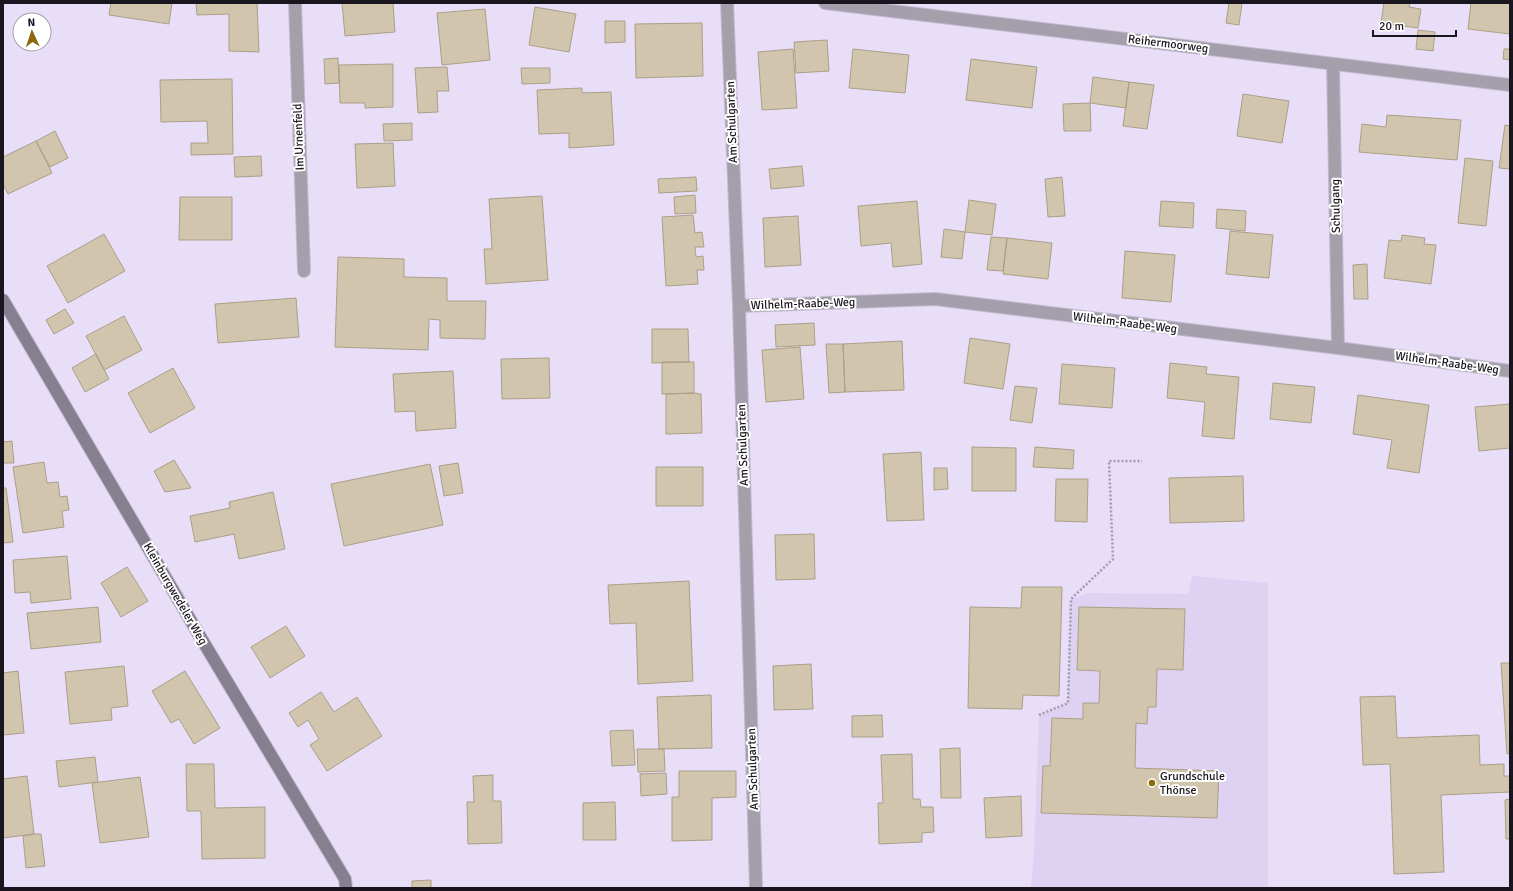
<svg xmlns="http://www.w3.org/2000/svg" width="1513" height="891" viewBox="0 0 1513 891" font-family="Signika,sans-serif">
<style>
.built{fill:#ded1f2}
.building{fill:#d1c5ad;stroke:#ab9f87}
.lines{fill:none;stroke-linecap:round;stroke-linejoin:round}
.street-casing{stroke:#c4bad1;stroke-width:14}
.secondary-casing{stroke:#c4bad1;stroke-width:14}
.path{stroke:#a299ad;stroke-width:2.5;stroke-dasharray:2 2;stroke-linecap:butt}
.street{stroke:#a4a0ab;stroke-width:12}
.secondary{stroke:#857f8f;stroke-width:12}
.poi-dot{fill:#8c6a0b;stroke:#fff;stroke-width:1.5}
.labels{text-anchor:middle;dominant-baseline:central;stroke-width:4;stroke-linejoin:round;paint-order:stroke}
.street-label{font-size:12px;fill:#1a161f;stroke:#fff}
.poi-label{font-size:12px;fill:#1a161f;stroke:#fff;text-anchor:start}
</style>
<rect width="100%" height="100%" fill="#e9def8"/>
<path class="built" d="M1192 576 1268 583V888L1031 887 1034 852 1039 715 1068 703 1071 599 1089 593 1188 594Z"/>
<path class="building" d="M111 3H172L169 24 109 15Z
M196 3H257L259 52 229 51V14L197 15Z
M342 3H393L395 32 345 36Z
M1229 3H1242L1239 25 1226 23Z
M1384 3H1410L1409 7 1421 9 1418 28 1381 23Z
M1471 3H1510V34L1468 29Z
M535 7 576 14 569 52 529 45Z
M485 9 490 60 442 65 437 13Z
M605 21H625V42L605 43Z
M702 23 703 76 636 78 635 24Z
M1418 30 1435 32 1433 51 1416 49Z
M827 40 829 71 796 73 794 42Z
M793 49 797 108 762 110 758 52Z
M853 49 909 55 905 93 849 88Z
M1504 49H1510V60L1503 59Z
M338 58 339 83 325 84 324 59Z
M971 59 1037 67 1032 108 966 100Z
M393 64V107L365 108V103H340L339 65Z
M447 67 449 91H437L438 112 418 113 415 68Z
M521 68H550V83L522 84Z
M1093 77 1129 82 1126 108 1090 103Z
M232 79 233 154 191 155V143H208L207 121 161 122 160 80Z
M1129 82 1154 85 1147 129 1123 126Z
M582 88V93L611 92 614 145 569 148V133L539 134 537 90Z
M1243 94 1289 101 1282 143 1237 136Z
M1090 103 1091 131H1064L1063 104Z
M1387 115 1461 120 1457 160 1359 152 1362 124 1386 127Z
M412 123V140L384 141 383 124Z
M1505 125 1510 126V169L1499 168Z
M55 131 68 158 50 167 36 141Z
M36 141 52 173 8 194 3 184V157Z
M393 143 395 186 357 188 355 144Z
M261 156 262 176 235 177 234 157Z
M1465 158 1493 161 1486 226 1458 223Z
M802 166 804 186 771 189 769 169Z
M696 177 697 191 659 193 658 179Z
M1062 177 1065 216 1048 217 1045 179Z
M695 195 696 213 675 214 674 197Z
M542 196 548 280 486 284 484 249H492L489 199Z
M180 197H232V240H179Z
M969 200 996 204 992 235 965 232Z
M917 201 922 264 893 267 891 243 861 246 858 206Z
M1161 201 1194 203 1193 228 1159 226Z
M1217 209 1246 211 1245 231 1216 228Z
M693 215 695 233 702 232 704 247H695L696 257 703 256 704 270H697L698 284 666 286 662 217Z
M798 216 801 265 765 267 763 218Z
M944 229 965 232 962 259 941 257Z
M1230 231 1273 235 1269 278 1226 274Z
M104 234 125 271 68 303 47 266Z
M1402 235 1425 238 1424 244 1436 245 1431 284 1384 278 1389 240 1401 241Z
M991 237 1007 238 1003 271 987 270Z
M1007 238 1052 243 1048 279 1003 274Z
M1125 251 1175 255 1171 302 1122 298Z
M338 257 404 259V277L447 278V301H486L485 339 440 338V320L429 319 428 350 335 347Z
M1367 264 1368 299H1354L1353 265Z
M296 298 299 337 218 343 215 304Z
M65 309 74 323 54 334 46 320Z
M124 316 142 350 104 370 86 336Z
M814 323 815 345 776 347 775 325Z
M652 329H688L689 362 652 363Z
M970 338 1010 344 1003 389 964 383Z
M902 341 904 390 845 392 843 344Z
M826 344H843L845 392 829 393Z
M800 347 804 399 766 402 762 350Z
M96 354 109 379 85 392 72 368Z
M549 358 550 398 502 399 501 359Z
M662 362H694V393L662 394Z
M1170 363 1207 367 1206 374 1239 377 1234 439 1202 436 1205 402 1167 398Z
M1062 364 1115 368 1112 408 1059 404Z
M173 368 195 408 150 433 128 393Z
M453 371 456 428 416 431 415 411 395 412 393 374Z
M1273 383 1315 387 1311 423 1270 419Z
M1015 386 1037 388 1032 423 1010 420Z
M694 393 701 394 702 433 666 434V394Z
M1358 395 1429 405 1419 473 1387 468 1392 440 1353 434Z
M1510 404V448L1479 451 1475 407Z
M12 441 14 463H3V442Z
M972 447 1016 448V491H972Z
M1035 447 1074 450 1073 469 1033 467Z
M921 452 924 520 887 521 883 454Z
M174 460 191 488 165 492 154 471Z
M44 462 47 483 58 482 60 497 67 496 69 510 62 511 64 527 23 533 13 467Z
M458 463 463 493 444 496 439 466Z
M430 464 443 525 344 546 331 484Z
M656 467H703V506H656Z
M934 468H947L948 489 934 490Z
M1243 476 1244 521 1170 523 1169 478Z
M1056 479H1088L1087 522 1055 521Z
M3 488H6L13 542 3 543Z
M273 492 285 549 239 559 234 534 195 542 190 516 230 508 229 502Z
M814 534 815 579 776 580 775 535Z
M67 556 71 599 31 603 30 592 15 593 13 560Z
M127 567 148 601 121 617 101 583Z
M689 581 693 681 638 684 636 623 610 624 608 585Z
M1022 587H1062L1059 696 1023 695 1022 709 968 708 970 607 1021 608Z
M98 607 101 642 31 649 27 613Z
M1079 607 1185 609 1183 670 1157 669 1156 707H1148L1147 724 1136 723 1135 768 1219 771 1217 818 1041 813 1043 766H1050L1052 718 1083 719V703H1099L1100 671 1077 670Z
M286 626 305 656 270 678 251 647Z
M1501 663H1510V753L1507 754Z
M811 664 813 709 774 710 773 666Z
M124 666 128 706 111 708 112 720 70 724 65 672Z
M18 671 24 733 3 735V673Z
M185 671 220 728 194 744 179 719 171 723 152 691Z
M321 692 334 712 357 697 382 736 327 771 310 745 319 739 308 720 298 727 289 713Z
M711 695 712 748 659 749 657 697Z
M1395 696 1397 738 1479 735 1480 765 1504 764V776H1510V792L1441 795 1444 872 1394 874 1390 764 1363 765 1360 697Z
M882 715 883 737H852V716Z
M633 730 635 765 612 766 610 731Z
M960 748 961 798H941L940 749Z
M637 749H664L665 771 638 772Z
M912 754 913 799H920L921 807H933L934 832 922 833V842L879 844 878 803H883L881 755Z
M95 757 98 782 59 787 56 761Z
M186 764H214L215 808 265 807V858L202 859 201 811H187Z
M679 771H736V797L712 798V840L672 841V797H679Z
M666 773 667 794 641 796 640 774Z
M493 775V801H501L502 843 468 844 467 802H474L473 776Z
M27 776 34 834 3 838V779Z
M140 777 149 837 100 843 92 783Z
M1021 796 1022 836 986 838 984 798Z
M1510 799V839H1506L1505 800Z
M615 802 616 840H583V803Z
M34 834H41L45 866 26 868 23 836Z
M431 880V888H412V881Z"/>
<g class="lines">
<defs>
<path id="street" d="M295 3 304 271
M727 3 739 306 756 888
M825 3 1510 85
M1333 64 1338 348
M739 306 935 299 1338 348 1510 371"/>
<path id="secondary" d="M3 300 198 633 345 879 346 888"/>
</defs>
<use href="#street" class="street-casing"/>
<use href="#secondary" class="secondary-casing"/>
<path class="path" d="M1039 715 1068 703 1071 599 1113 559 1109 461H1142"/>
<use href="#street" class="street"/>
<use href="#secondary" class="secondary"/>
</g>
<circle class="poi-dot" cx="1152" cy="783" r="4"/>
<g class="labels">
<g class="street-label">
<text transform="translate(1168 44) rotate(7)">Reihermoorweg</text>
<text transform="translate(732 122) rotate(-92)">Am Schulgarten</text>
<text transform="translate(299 137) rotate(-92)">Im Urnenfeld</text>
<text transform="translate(1336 206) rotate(-91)">Schulgang</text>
<text transform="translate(803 304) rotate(-2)">Wilhelm-Raabe-Weg</text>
<text transform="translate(1125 323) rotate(7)">Wilhelm-Raabe-Weg</text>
<text transform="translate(1447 363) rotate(8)">Wilhelm-Raabe-Weg</text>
<text transform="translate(743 445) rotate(-92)">Am Schulgarten</text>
<text transform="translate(175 594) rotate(60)">Kleinburgwedeler Weg</text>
<text transform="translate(753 769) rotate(-92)">Am Schulgarten</text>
</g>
<g class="poi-label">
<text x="1160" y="776">Grundschule<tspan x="1160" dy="14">Thönse</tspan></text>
</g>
</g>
<rect width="1513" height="891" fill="none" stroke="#1a161f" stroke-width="8"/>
<g transform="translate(32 32) rotate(357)"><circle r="19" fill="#ffffff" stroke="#a3a2a5"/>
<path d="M0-3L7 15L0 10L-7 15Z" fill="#8c6a0b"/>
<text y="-6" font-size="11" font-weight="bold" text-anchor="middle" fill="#1a161f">N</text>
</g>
<path d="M1373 30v6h83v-6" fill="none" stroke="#1a161f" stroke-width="2"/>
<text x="1379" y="30" font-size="12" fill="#1a161f" stroke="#ffffff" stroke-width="3" paint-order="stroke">20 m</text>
</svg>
